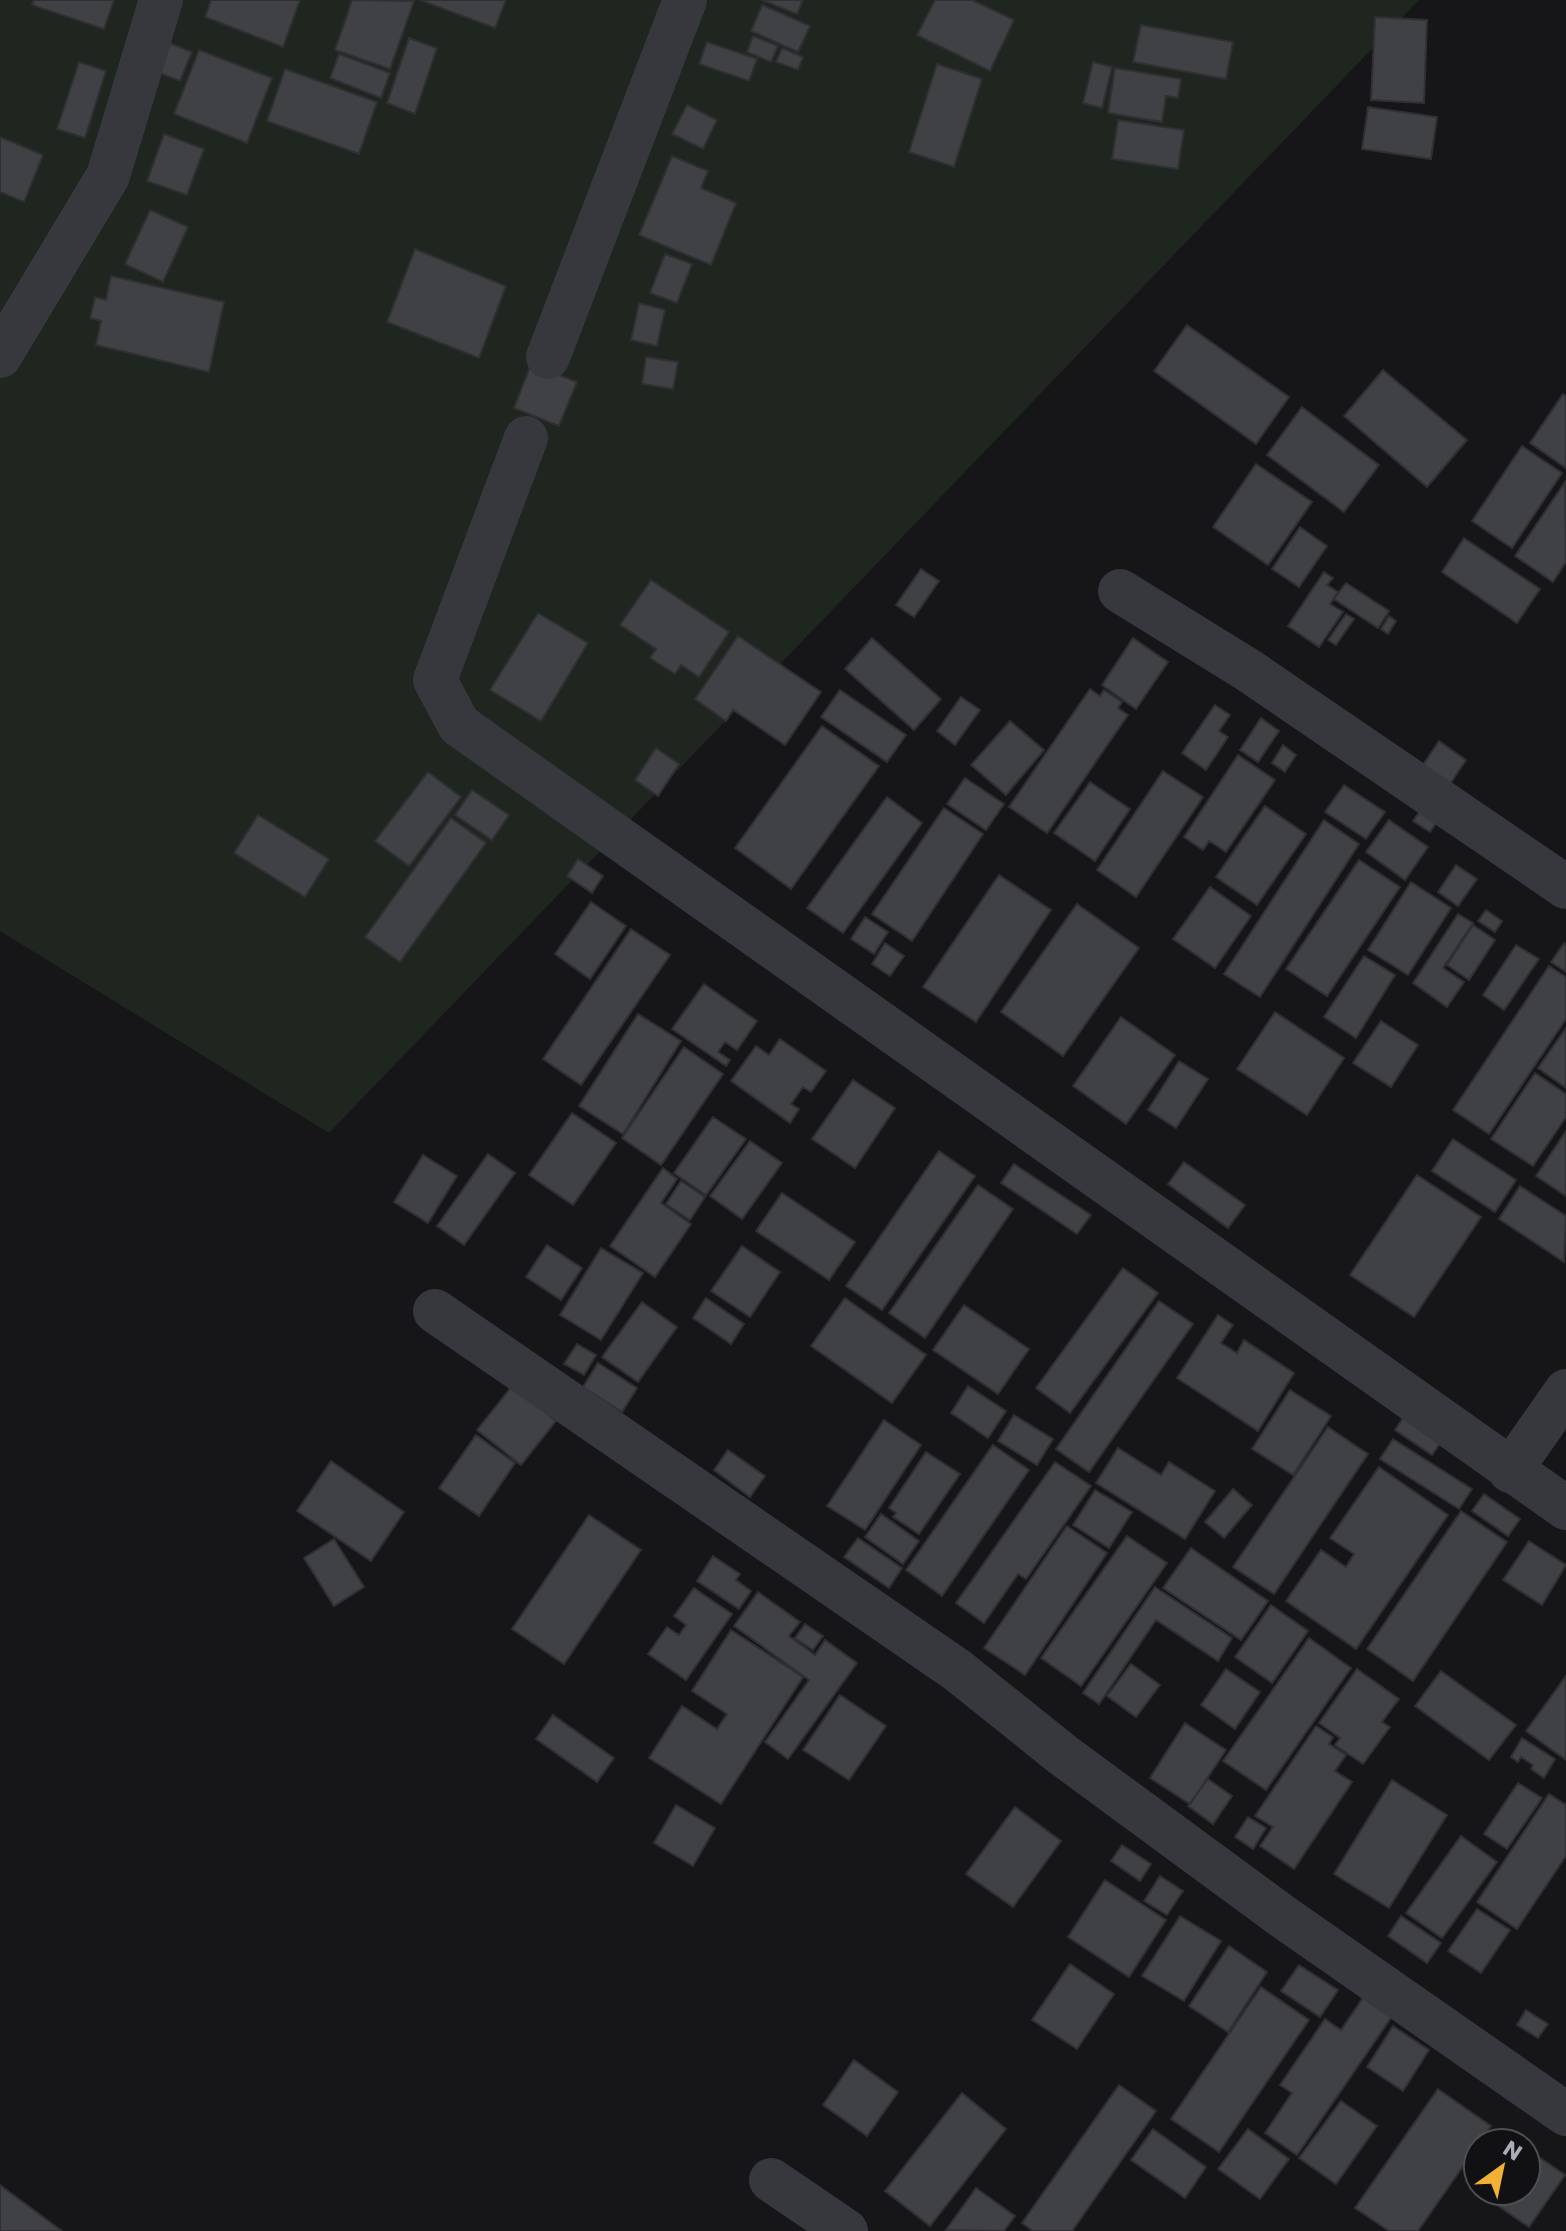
<svg xmlns="http://www.w3.org/2000/svg" width="1566" height="2231" viewBox="0 0 1566 2231" font-family="Poppins,sans-serif">
<style>
.green{fill:#1e261f}
.building{fill:#404145;stroke:#303034;stroke-width:2}
.lines{fill:none;stroke-linecap:round;stroke-linejoin:round}
.street{stroke:#37383d;stroke-width:44}
</style>
<rect width="100%" height="100%" fill="#161618"/>
<path class="green" d="M0 0H1419L329 1133 0 931Z"/>
<path class="building" d="M34 0H114L104 29 32 5Z
M211 0H300L283 47 205 17Z
M352 0 414 1 390 69 335 50Z
M420 0H506L495 28Z
M762 0H803L797 14Z
M935 0H972L1014 20 990 71 917 35Z
M762 5 810 26 798 52 751 31Z
M1375 17 1427 20 1424 103 1371 100Z
M1141 25 1233 42 1226 79 1133 62Z
M753 36 778 46 771 62 747 52Z
M409 38 437 48 415 114 387 103Z
M707 42 757 59 749 81 699 64Z
M169 43 192 52 180 81 157 72Z
M782 48 803 57 798 70 776 62Z
M199 50 272 78 247 143 174 114Z
M339 54 390 73 381 98 330 78Z
M79 62 106 71 85 138 57 129Z
M1093 62 1112 67 1102 108 1083 103Z
M937 64 982 79 954 167 909 152Z
M1115 68 1181 79 1178 98 1166 96 1162 122 1108 113Z
M285 69 377 102 359 154 267 121Z
M687 105 717 120 703 149 672 134Z
M1368 107 1437 117 1431 159 1362 149Z
M1118 120 1184 130 1178 169 1112 159Z
M164 134 204 149 187 195 147 181Z
M0 137 43 155 24 202 0 192Z
M672 156 708 171 701 188 736 203 711 265 639 235Z
M150 210 188 227 163 282 125 264Z
M415 249 506 286 479 358 387 322Z
M665 254 692 264 677 303 650 293Z
M111 276 224 302 209 372 96 345 101 321 90 318 95 297 106 300Z
M639 303 665 310 657 346 631 340Z
M1187 325 1289 397 1256 444 1154 371Z
M646 357 678 362 673 389 642 384Z
M531 364 577 382 559 426 514 408Z
M1383 370 1467 440 1427 487 1344 416Z
M1563 394 1566 396V468L1530 443Z
M1302 407 1379 465 1344 512 1267 455Z
M1522 446 1562 473 1512 548 1472 521Z
M1256 464 1312 502 1268 565 1213 527Z
M1565 482 1566 562 1553 582 1515 556Z
M1300 527 1327 546 1299 587 1272 569Z
M1464 538 1540 589 1517 623 1442 572Z
M921 569 939 581 914 617 896 605Z
M1324 572 1333 578 1327 585 1338 592 1330 604 1343 612 1319 647 1288 626Z
M651 580 729 632 699 677 681 665 675 674 650 658 656 649 620 625Z
M1346 583 1389 611 1378 628 1334 599Z
M538 613 588 643 541 721 490 690Z
M1346 614 1354 619 1336 645 1328 640Z
M1389 616 1396 621 1388 634 1381 629Z
M738 636 821 692 785 745 733 710 726 721 695 699Z
M872 638 941 699 914 730 845 669Z
M1133 638 1168 662 1136 709 1102 685Z
M1090 689 1100 696 1104 690 1122 702 1118 708 1128 715 1047 833 1009 807Z
M840 690 906 735 887 762 821 717Z
M961 697 980 710 955 745 937 731Z
M1215 705 1230 715 1219 731 1228 737 1206 770 1182 753Z
M1261 718 1279 731 1258 762 1240 750Z
M1010 721 1044 750 1006 795 971 765Z
M822 726 879 766 791 889 735 848Z
M1439 741 1466 760 1450 784 1423 765Z
M1283 745 1296 755 1285 772 1272 763Z
M656 748 679 764 658 796 635 780Z
M1238 755 1275 780 1226 852 1209 841 1203 850 1184 837Z
M1163 771 1203 797 1136 897 1097 870Z
M428 772 461 797 409 866 375 841Z
M965 778 1004 804 986 830 947 804Z
M1090 782 1130 809 1095 861 1054 833Z
M1344 785 1385 812 1366 839 1325 812Z
M472 790 509 815 492 840 455 815Z
M887 797 922 823 843 933 807 908Z
M1265 806 1306 834 1257 905 1216 877Z
M944 808 983 834 912 941 872 914Z
M1420 811 1437 822 1430 832 1413 821Z
M258 815 329 859 305 897 234 853Z
M451 818 486 843 400 962 365 937Z
M1324 820 1359 844 1260 997 1224 974Z
M1389 820 1428 847 1405 880 1366 852Z
M578 859 603 876 592 893 567 876Z
M1359 860 1400 887 1327 996 1286 969Z
M1456 865 1477 879 1458 906 1438 892Z
M999 875 1051 910 976 1022 923 987Z
M1411 882 1451 908 1408 975 1368 950Z
M1210 887 1251 916 1215 968 1173 939Z
M591 902 626 926 590 979 555 954Z
M1077 904 1139 948 1063 1056 1001 1012Z
M1486 910 1502 921 1495 932 1478 921Z
M1458 914 1473 923 1443 968 1464 982 1447 1007 1413 983Z
M865 917 888 932 874 954 851 939Z
M1473 925 1495 940 1469 980 1447 965Z
M631 929 670 955 581 1085 543 1059Z
M885 943 904 956 890 976 872 964Z
M1564 943 1566 945V972L1551 962Z
M1516 945 1539 959 1504 1010 1483 995Z
M1364 956 1395 975 1356 1038 1324 1017Z
M1549 966 1566 977V1019L1489 1134 1453 1110Z
M704 984 757 1021 737 1050 725 1042 718 1052 730 1060 726 1066 672 1029Z
M1275 1012 1344 1058 1307 1115 1237 1069Z
M638 1014 681 1041 623 1134 579 1106Z
M1121 1017 1175 1055 1126 1124 1073 1086Z
M1381 1021 1418 1045 1391 1087 1353 1063Z
M1566 1028V1088L1538 1068Z
M780 1039 826 1071 811 1092 803 1087 791 1104 799 1109 790 1123 731 1081 756 1046 769 1055Z
M684 1047 723 1074 661 1165 622 1138Z
M1179 1061 1208 1079 1176 1128 1148 1110Z
M1535 1073 1566 1094V1117L1533 1166 1491 1139Z
M853 1080 895 1108 855 1168 812 1139Z
M572 1113 616 1143 573 1205 529 1175Z
M713 1117 746 1139 706 1195 674 1173Z
M1566 1131V1196L1536 1176Z
M1453 1139 1516 1180 1495 1212 1432 1171Z
M750 1141 782 1163 742 1219 710 1196Z
M939 1151 975 1176 882 1310 846 1286Z
M488 1154 515 1173 464 1245 437 1226Z
M423 1155 457 1176 428 1223 394 1202Z
M1184 1162 1245 1205 1228 1228 1168 1184Z
M1014 1164 1091 1215 1077 1234 1001 1183Z
M663 1168 677 1179 661 1203 691 1224 655 1277 610 1246Z
M1417 1175 1481 1217 1414 1317 1350 1275Z
M681 1181 705 1197 690 1220 666 1204Z
M978 1185 1013 1209 925 1338 889 1313Z
M1520 1186 1566 1216 1564 1262 1499 1219Z
M782 1193 855 1242 829 1280 756 1231Z
M547 1245 582 1268 561 1300 526 1277Z
M742 1246 780 1272 750 1317 711 1291Z
M601 1248 643 1273 601 1340 560 1315Z
M1123 1268 1158 1293 1070 1413 1036 1388Z
M706 1298 744 1324 731 1344 693 1318Z
M845 1298 926 1355 892 1403 811 1346Z
M1159 1301 1193 1324 1089 1472 1056 1449Z
M642 1302 677 1327 638 1382 602 1357Z
M964 1305 1029 1349 998 1394 933 1350Z
M1218 1315 1233 1325 1221 1343 1237 1353 1244 1340 1294 1373 1258 1431 1177 1378Z
M577 1344 596 1355 584 1375 564 1364Z
M598 1363 637 1388 622 1412 583 1387Z
M512 1386 556 1421 521 1465 477 1430Z
M968 1386 1006 1411 988 1438 951 1413Z
M1290 1390 1331 1416 1293 1475 1252 1449Z
M1406 1414 1443 1439 1432 1455 1395 1430Z
M1014 1415 1053 1439 1037 1465 998 1441Z
M884 1420 921 1445 865 1530 827 1506Z
M1328 1427 1368 1454 1274 1594 1233 1567Z
M476 1435 515 1463 479 1516 439 1488Z
M1393 1439 1472 1489 1459 1509 1380 1459Z
M993 1445 1029 1470 942 1596 906 1570Z
M1118 1448 1161 1475 1169 1462 1215 1491 1185 1539 1096 1483Z
M728 1450 765 1476 750 1497 714 1470Z
M926 1452 960 1474 919 1534 893 1517 896 1513 889 1508Z
M331 1461 404 1512 371 1561 297 1511Z
M1055 1462 1091 1486 1026 1579 1018 1574 984 1623 956 1603Z
M1379 1467 1448 1515 1356 1649 1286 1601 1321 1550 1346 1567 1354 1554 1330 1538Z
M1233 1489 1252 1505 1224 1538 1205 1522Z
M1095 1490 1132 1512 1109 1548 1073 1525Z
M1484 1494 1520 1519 1508 1536 1472 1511Z
M1461 1511 1507 1542 1413 1681 1367 1649Z
M881 1514 919 1541 903 1564 865 1537Z
M589 1515 641 1550 564 1664 512 1629Z
M1067 1526 1107 1553 1025 1675 984 1648Z
M1127 1536 1167 1563 1081 1686 1041 1658Z
M858 1538 902 1568 889 1588 844 1557Z
M334 1539 364 1587 334 1606 304 1558Z
M1529 1541 1566 1565 1542 1605 1503 1580Z
M1191 1548 1268 1601 1241 1640 1163 1588Z
M713 1556 740 1574 736 1580 751 1591 739 1609 697 1581Z
M1155 1587 1232 1638 1218 1661 1156 1620 1099 1704 1083 1693Z
M694 1588 732 1614 686 1680 648 1654 667 1627 679 1635 686 1625 674 1616Z
M758 1592 800 1622 789 1636 815 1655 825 1640 857 1663 788 1759 765 1742 809 1680 734 1626Z
M1271 1605 1308 1631 1272 1683 1235 1657Z
M805 1624 823 1636 813 1650 795 1638Z
M731 1630 803 1677 721 1804 649 1758 682 1706 717 1729 727 1714 692 1691Z
M1309 1638 1351 1668 1266 1790 1223 1761Z
M1131 1664 1160 1685 1136 1717 1107 1696Z
M1226 1669 1260 1692 1235 1729 1201 1705Z
M1357 1669 1399 1699 1382 1722 1390 1727 1363 1764 1335 1745 1340 1738 1319 1723Z
M1441 1671 1516 1725 1489 1760 1415 1706Z
M1566 1676V1760L1526 1731Z
M840 1695 886 1726 849 1780 803 1750Z
M553 1715 614 1758 597 1782 536 1739Z
M1185 1723 1226 1750 1190 1804 1150 1778Z
M1316 1726 1333 1737 1329 1744 1346 1755 1335 1771 1352 1782 1294 1869 1260 1846 1273 1827 1255 1816Z
M1522 1738 1555 1759 1544 1778 1531 1769 1533 1765 1521 1757 1518 1762 1511 1757Z
M1208 1779 1232 1796 1213 1824 1188 1806Z
M1392 1780 1447 1815 1389 1908 1334 1874Z
M1518 1783 1542 1798 1507 1849 1484 1834Z
M1549 1794 1566 1805V1856L1517 1929 1477 1902Z
M676 1805 715 1828 693 1866 654 1843Z
M1015 1807 1061 1841 1013 1907 966 1874Z
M1248 1817 1266 1828 1253 1849 1235 1837Z
M1461 1836 1497 1862 1442 1938 1406 1913Z
M1122 1845 1151 1864 1140 1881 1111 1861Z
M1160 1876 1183 1891 1167 1915 1144 1901Z
M1105 1880 1166 1920 1129 1977 1068 1937Z
M1477 1909 1510 1930 1481 1973 1448 1951Z
M1180 1916 1221 1941 1184 2001 1142 1976Z
M1401 1916 1441 1943 1427 1963 1388 1936Z
M1229 1946 1267 1972 1228 2032 1189 2006Z
M1070 1964 1114 1994 1077 2049 1032 2020Z
M1299 1965 1338 1990 1320 2017 1281 1991Z
M1261 1987 1309 2020 1219 2152 1171 2119Z
M1365 1995 1393 2015 1297 2155 1265 2133 1292 2093 1280 2085 1325 2019 1341 2030Z
M1526 2010 1548 2024 1538 2038 1517 2025Z
M1393 2026 1429 2050 1403 2091 1367 2067Z
M854 2060 898 2092 867 2136 823 2105Z
M1119 2085 1156 2111 1072 2231H1033L1022 2223Z
M1438 2089 1491 2126 1418 2231H1389L1355 2208Z
M962 2093 1006 2129 930 2226 885 2191Z
M1341 2101 1377 2126 1336 2184 1299 2158Z
M1153 2129 1206 2167 1185 2198 1131 2160Z
M1248 2129 1289 2159 1260 2199 1218 2169Z
M1526 2148 1565 2175 1529 2227 1478 2192 1526 2191Z
M0 2185 62 2231H0Z
M976 2188 1015 2216 1004 2231 946 2230Z"/>
<g class="lines">
<path class="street" d="M0 356 108 176 161 0
M548 357 685 0
M526 438 435 680 459 725 1566 1508
M1120 591 1248 670 1566 887
M435 1311 957 1670 1063 1755 1282 1916 1566 2114
M1510 1471 1566 1391
M771 2180 846 2231"/>
</g>
<g transform="translate(1502 2167) rotate(33)"><circle r="38" fill="#111113" stroke="#4d4f55" stroke-width="2"/>
<path d="M0-6L14 30L0 20L-14 30Z" fill="#f2b134"/>
<text y="-12" font-size="22" font-weight="bold" text-anchor="middle" fill="#a8adb8">N</text>
</g>
</svg>
